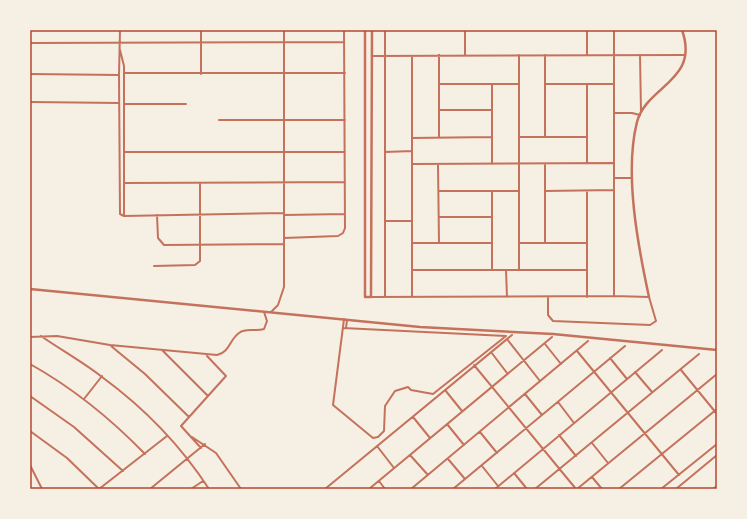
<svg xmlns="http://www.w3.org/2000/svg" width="747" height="519" viewBox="0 0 747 519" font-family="'Times New Roman',serif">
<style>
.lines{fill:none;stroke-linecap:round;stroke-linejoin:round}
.minor{stroke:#c5725c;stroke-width:2}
.tertiary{stroke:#c5725c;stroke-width:2.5}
.neatline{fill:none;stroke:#b5482f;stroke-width:1.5}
</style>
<rect width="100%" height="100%" fill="#f6efe4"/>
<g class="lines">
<path class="minor" d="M120 30 119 75 120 214 124 216 284 213
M385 30V297
M587 30V55
M614 30V296
M30 43 344 42
M120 50 124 66V216
M439 55V137
M465 55V30
M545 55V137
M640 55 641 112
M372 56 685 55
M412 56V297
M124 73H345
M30 74 119 75
M201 74V30
M439 84H519
M545 84H614
M587 84V163
M31 102 119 103
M124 104H186
M439 110H492
M614 113H632L640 115
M219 120H345
M519 137H587
M412 138 492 137
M124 152H345
M385 152 412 151
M413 164 613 163
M438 164 439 243
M492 164V84
M614 178H632
M124 183 345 182
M439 191H519
M492 191V270
M545 191 614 190
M587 191V297
M157 215 158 238 164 245 284 244
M284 215 345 214
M439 217H491
M385 221H412
M284 238 338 236 343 233 345 228 344 30
M412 243H492
M519 243H587
M545 243V164
M154 266 195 265 200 261V183
M412 270H587
M506 270 507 297
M519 270V55
M371 297 614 296 649 297 656 321 650 325 553 321 548 315V297
M271 312 278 305 284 287V30
M343 328 506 336 433 394 411 390 408 387 395 391 385 406 384 431 378 437 373 438 333 405 344 319
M346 328 347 320
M41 336C61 350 83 362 102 377 143 407 181 446 209 489
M30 337 57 336 110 345 217 355C230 352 229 340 239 333 246 327 256 332 264 329L267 321 264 312
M507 339 540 381
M545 344 561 364
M111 346 145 374 189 417
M162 350 208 396
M577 351 679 475
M491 352 507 373
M610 358 627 379
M30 364C73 388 111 419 145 454
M474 365 576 489
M681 370 717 414
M635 372 652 392
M445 390 462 411
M525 394 542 415
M30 396 74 427 123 471
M84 399 102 376
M558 402 574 423
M413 417 430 438
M447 424 464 445
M30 431 67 458 99 489
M480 432 497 453
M559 435 576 456
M192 437 216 453 241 489
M592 443 608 463
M377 446 394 468
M201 448 181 426 226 376 207 356
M410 455 428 475
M448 459 465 479
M30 465 42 489
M482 466 498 486
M514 473 527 489
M592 477 602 489
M379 481 385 489
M99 489 167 436
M150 489 205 444
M191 489 203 481
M325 489 512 335
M369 489 552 337
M411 489 588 341
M453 489 625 346
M495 489 662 350
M535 489 699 354
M577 489 717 374
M619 489 717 409
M661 489 717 444
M676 489 717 455
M713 489 717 486"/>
<path class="tertiary" d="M365 30V297H371L372 30
M30 289 420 327 553 334 717 350
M649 297C638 246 624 173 637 122 647 85 700 81 682 30"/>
</g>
<rect width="747" height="519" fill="none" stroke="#f6efe4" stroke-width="62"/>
<rect x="31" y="31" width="685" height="457" class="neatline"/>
</svg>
